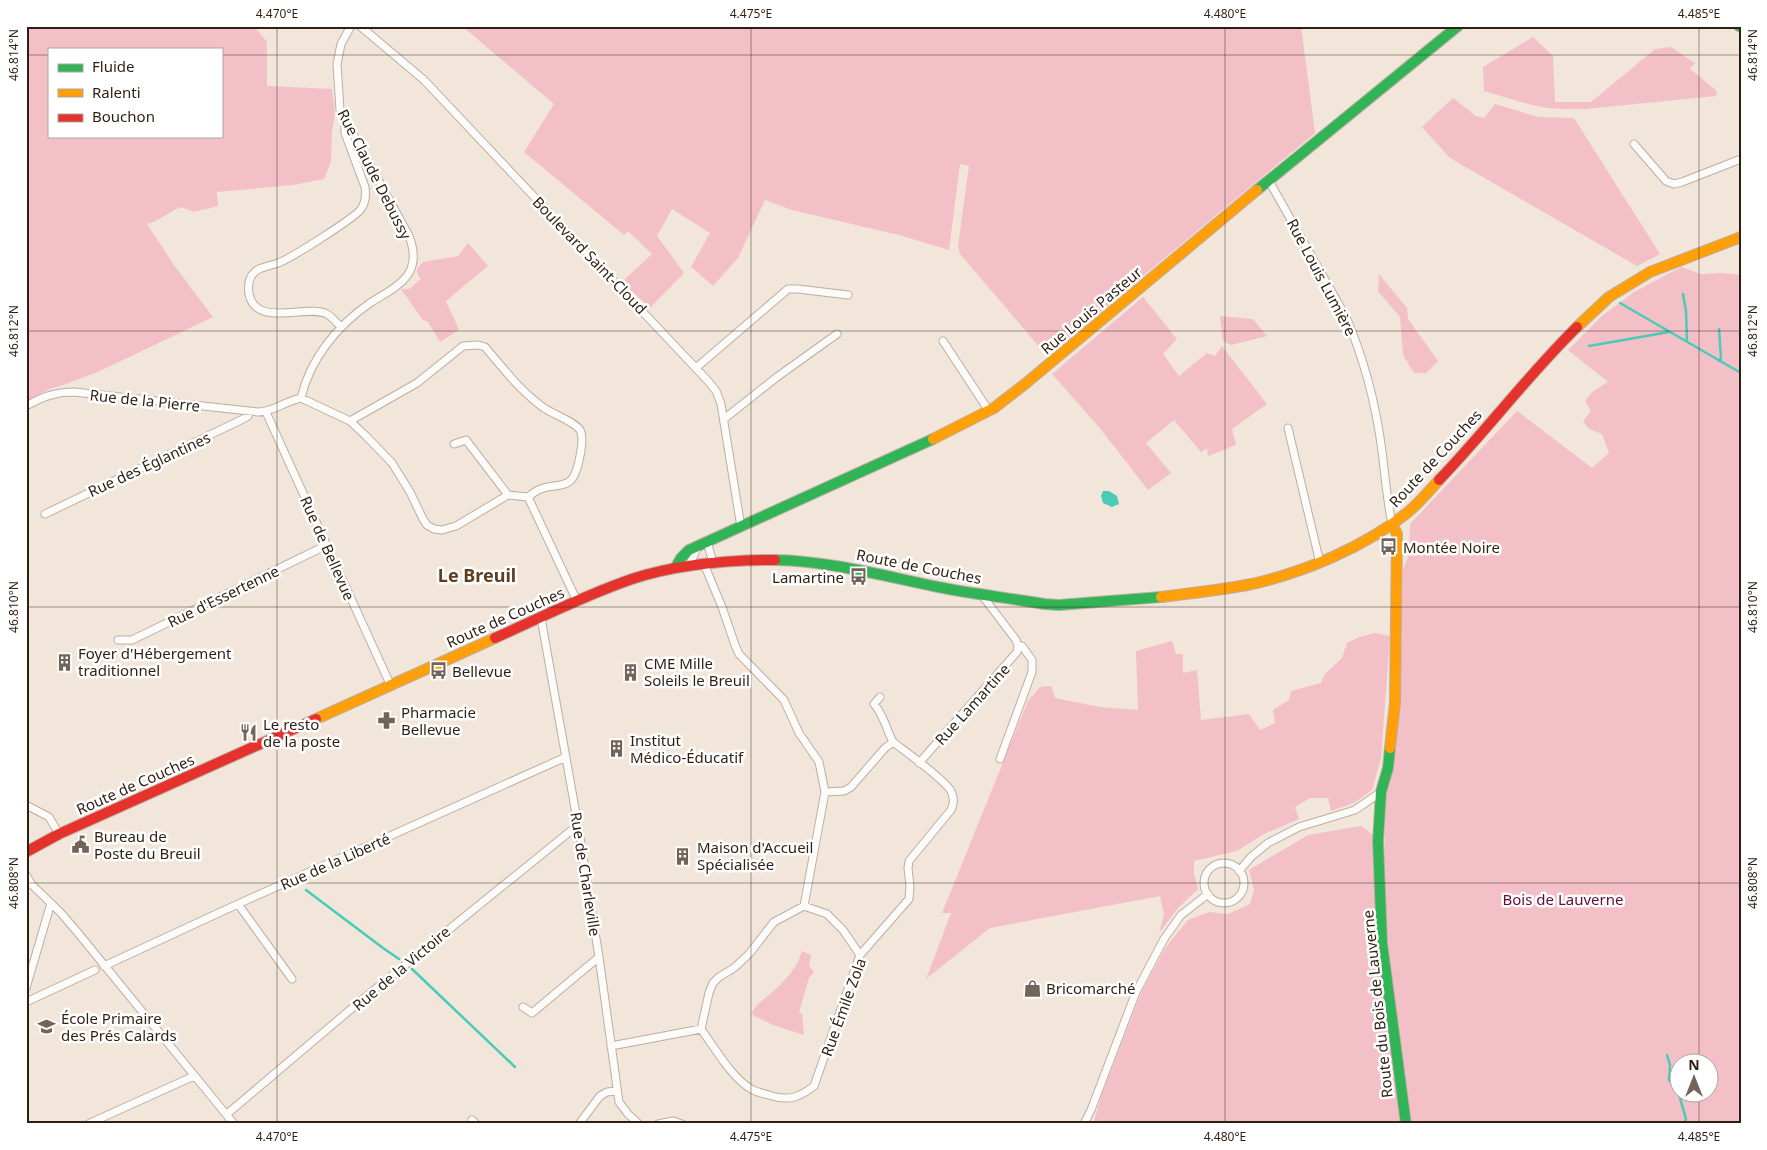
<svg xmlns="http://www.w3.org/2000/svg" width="1767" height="1150" viewBox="0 0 1767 1150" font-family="'Noto Sans',sans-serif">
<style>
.green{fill:#f4c0c8;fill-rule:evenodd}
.water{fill:#49cbb8}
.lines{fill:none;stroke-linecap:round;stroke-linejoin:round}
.stream{stroke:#49cbb8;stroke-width:2.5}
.street-casing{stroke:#bcaea3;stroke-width:9}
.fast-casing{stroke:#bcaea3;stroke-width:12}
.slow-casing{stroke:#bcaea3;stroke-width:12}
.jam-casing{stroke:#bcaea3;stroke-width:12}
.street{stroke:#fdfbf9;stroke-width:7}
.fast{stroke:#30b455;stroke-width:10}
.slow{stroke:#ff9f0a;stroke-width:10}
.jam{stroke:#e5322d;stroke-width:10}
.ticks{fill:none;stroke:#2f1f13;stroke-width:1;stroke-opacity:0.45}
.labels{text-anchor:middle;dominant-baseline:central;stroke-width:5;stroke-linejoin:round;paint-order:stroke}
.street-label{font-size:15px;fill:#2f1f13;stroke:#fff}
.poi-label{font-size:15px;fill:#2f1f13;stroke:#fff;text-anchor:start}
.park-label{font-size:15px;fill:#600f32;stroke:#fff}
.quarter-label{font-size:18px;font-weight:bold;fill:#5f3d20;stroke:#fff}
.neatline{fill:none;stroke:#2f1f13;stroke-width:2}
.ticks-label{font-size:12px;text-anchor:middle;fill:#2f1f13}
</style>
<rect width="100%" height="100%" fill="#f2e5da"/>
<path class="green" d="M26 26H254L267 42V86L332 89 335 114 332 131 331 161 324 179 293 185 217 192 218 206 194 212 181 207C169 212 159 221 147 224L176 268 213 317 98 372 63 385 49 389 26 402ZM49 49H221V136H49Z
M462 26H1301L1315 133 1047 356 960 254 958 246 969 166 960 164 949 250 899 235 792 210 765 200 738 258 713 286 691 267 710 233 672 209 657 236 684 273 650 308 622 282 652 254 628 231 624 235 524 152 554 104Z
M1533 37 1553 56 1555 102H1591L1655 49 1671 47 1695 63 1690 69 1717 91 1716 96 1586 109H1564L1547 108 1524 103 1484 91 1483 67Z
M1453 98 1476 116 1484 118 1495 104 1538 117 1574 118 1660 254 1637 266 1450 158 1422 127Z
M468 243 488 266 446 301 459 330 440 342 428 322 422 319 401 289H409L421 279 418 276 417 269 423 262 458 256Z
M1681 267 1701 274 1724 273 1741 275V1124H1411L1387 940 1384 867 1386 794 1393 768 1400 696 1403 569 1409 555 1410 524 1517 411 1592 468 1609 453 1602 434 1589 429 1583 421 1591 411 1585 401 1592 392 1608 382 1568 350 1602 316 1634 292ZM1680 1062H1710V1092H1680Z
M1379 274 1407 308 1408 319 1438 361 1426 373H1414L1403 355 1400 317 1378 291Z
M1143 297 1177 339 1163 354 1179 376 1207 353 1215 356 1222 346 1267 404 1232 429 1236 445 1208 456 1207 448 1201 452 1174 420 1146 443 1171 473 1148 490 1099 427 1052 374Z
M1220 316 1253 319 1267 336 1231 345 1223 341Z
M1375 633 1390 636 1381 758 1372 790 1354 803 1331 811 1328 798H1310L1295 807 1299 819 1264 834 1237 851 1194 861V873L1198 889 1179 907 1159 933 1164 914 1160 896 990 928 926 979 951 913H942L1028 701 1040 687 1051 686 1055 698 1100 707 1138 710 1136 651 1172 641 1176 654H1183V673L1197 670 1201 720 1249 714 1260 730 1275 723 1273 710 1289 700 1291 691 1321 683 1325 674 1342 658 1347 643 1359 637Z
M1361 826 1373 835 1377 936 1402 1124H1093L1102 1094 1142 991 1166 947 1188 920 1209 912 1228 914 1250 904 1254 890 1249 870 1308 835Z
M802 951 811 955 809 966 814 972 809 978 799 1012 802 1014 804 1035 773 1025 751 1014C756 1005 762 1001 770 994 784 982 797 969 802 951Z"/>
<path class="water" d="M1103 491H1109L1117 496 1119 504 1112 507 1103 503 1101 496Z"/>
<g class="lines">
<path class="stream" d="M1683 294 1686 311 1687 342
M1620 303 1741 373
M1589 346 1669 332
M1719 361 1721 358 1719 329
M306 890 383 948 399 959
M412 969 515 1067
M1667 1055 1670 1065 1669 1080 1678 1091 1686 1119 1684 1124
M588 1123 589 1124"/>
<defs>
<path id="street" d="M360 26 424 80 708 381 716 391 721 404 741 527
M1634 144 1666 181 1674 184 1682 182 1741 159
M1269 181 1346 317C1364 359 1376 405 1382 451 1385 476 1387 500 1392 524
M341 327C337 323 332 317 327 314 305 304 256 328 249 294 248 287 248 281 252 275 258 267 266 267 275 264 286 262 356 217 361 209 366 202 366 194 365 187L345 133V125L347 123
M943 341 989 411
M697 367 788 289H798L848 295
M301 398C310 359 337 326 370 303 382 295 398 288 407 276 416 264 414 249 409 236L340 110 337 64 341 44 351 26
M26 406C42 397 55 392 74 392L258 412C273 412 286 401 301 398L350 421 366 436 392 463 410 492 423 519 427 525 434 529 442 530 456 526 508 495 528 497
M266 412 390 684
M724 419 777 377 837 334
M350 421 417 383 463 346 478 345 485 347C504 369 520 391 544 408 553 414 575 422 580 430 585 439 578 475 570 481 563 487 553 485 544 488 538 489 533 493 528 497L577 601
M1288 428 1320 563
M454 444 466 440 508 495
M45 514 243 419 248 416 249 411
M707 541 713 563
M689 566 698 546
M541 618 578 825 599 957 619 1102 628 1114 639 1124
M118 640H132L327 545
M1000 759 1032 672V660L1022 646H1018
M919 763 1017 652 1018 646 1016 640 981 594
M825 792 844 791 851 787 885 748 893 742
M26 805 49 817 59 834
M1204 883a20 20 0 1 1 40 0a20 20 0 1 1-40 0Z
M1239 871 1251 857 1268 843 1299 827 1355 810 1381 792
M26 875 32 885 61 913 78 933 234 1124
M238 904 292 979
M804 906 827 914 843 930 860 955
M104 966 238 904 566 757
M26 988 51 903
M26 1002 95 970
M523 1007 532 1013 599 957
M701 1029 709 993 713 983 719 977 734 968 749 954 774 922 804 906 825 792 819 762 799 733 784 700 739 654 735 645 722 607 704 564
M611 1046 701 1029C714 1047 733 1080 753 1090 759 1093 766 1094 772 1096 789 1101 800 1097 814 1086L860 955 909 899 910 886 908 868 909 861 951 810C954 804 954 797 951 791 943 778 906 752 893 742 886 729 884 715 874 704L880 697
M227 1114 357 1004 578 825
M472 1120 476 1124
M88 1124 194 1076
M579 1124 600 1096 607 1092 617 1091
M658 1124 673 1121 682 1124
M1084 1124 1091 1110 1136 992 1164 939 1181 915 1208 894"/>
<path id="fast" d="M1739 26 1741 27
M1257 190 1458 26
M775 560C830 561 884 576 938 587 973 594 1009 598 1044 604L1059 605 1161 597
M675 568 681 558 689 550 933 439
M1390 748 1388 768 1381 792 1378 841 1382 943 1406 1124"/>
<path id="slow" d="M1577 327 1609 297 1650 272 1741 237
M933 439 994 408 1025 384 1257 190
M1161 597C1191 593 1222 590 1252 584 1305 572 1364 547 1407 513 1419 503 1429 491 1439 480
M316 719 495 638
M1390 748 1395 703 1397 534 1392 524"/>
<path id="jam" d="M1439 480C1487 430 1528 375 1577 327
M495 638C540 618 585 595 632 579 678 564 727 560 775 560
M26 852 59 834 316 719"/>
</defs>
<use href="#street" class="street-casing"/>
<use href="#fast" class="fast-casing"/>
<use href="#slow" class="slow-casing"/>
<use href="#jam" class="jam-casing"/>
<use href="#street" class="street"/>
<use href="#fast" class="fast"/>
<use href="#slow" class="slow"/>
<use href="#jam" class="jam"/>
</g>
<path class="ticks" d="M277 26V1124M751 26V1124M1225 26V1124M1699 26V1062M26 55H49M221 55H1741M26 331H1741M26 607H1741M26 883H1741M1699 1092V1124"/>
<defs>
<symbol id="bus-bare" viewBox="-9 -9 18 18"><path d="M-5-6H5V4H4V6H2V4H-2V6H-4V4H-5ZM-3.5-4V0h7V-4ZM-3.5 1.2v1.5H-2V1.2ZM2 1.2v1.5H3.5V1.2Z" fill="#736459" stroke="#fff" stroke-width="2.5" paint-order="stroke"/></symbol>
<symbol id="building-bare" viewBox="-9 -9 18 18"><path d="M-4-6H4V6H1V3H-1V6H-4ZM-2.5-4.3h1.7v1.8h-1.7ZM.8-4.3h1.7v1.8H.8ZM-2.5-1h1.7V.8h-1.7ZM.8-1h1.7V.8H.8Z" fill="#736459" stroke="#fff" stroke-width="2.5" paint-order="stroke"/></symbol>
<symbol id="pharmacy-bare" viewBox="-9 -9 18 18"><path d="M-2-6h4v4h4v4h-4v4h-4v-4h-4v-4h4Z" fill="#736459" stroke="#fff" stroke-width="2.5" paint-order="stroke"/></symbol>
<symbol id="restaurant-bare" viewBox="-9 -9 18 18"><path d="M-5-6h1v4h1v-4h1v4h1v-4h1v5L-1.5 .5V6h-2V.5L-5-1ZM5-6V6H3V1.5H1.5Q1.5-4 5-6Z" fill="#736459" stroke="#fff" stroke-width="2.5" paint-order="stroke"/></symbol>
<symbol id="civic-bare" viewBox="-9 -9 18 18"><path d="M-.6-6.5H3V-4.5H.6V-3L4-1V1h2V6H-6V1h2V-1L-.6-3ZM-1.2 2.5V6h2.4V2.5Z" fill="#736459" stroke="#fff" stroke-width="2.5" paint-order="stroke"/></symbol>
<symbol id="shop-bare" viewBox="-9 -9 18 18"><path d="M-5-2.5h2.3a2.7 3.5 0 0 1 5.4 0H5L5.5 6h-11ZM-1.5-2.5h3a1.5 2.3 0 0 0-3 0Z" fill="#736459" stroke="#fff" stroke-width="2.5" paint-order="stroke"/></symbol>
<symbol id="school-bare" viewBox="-9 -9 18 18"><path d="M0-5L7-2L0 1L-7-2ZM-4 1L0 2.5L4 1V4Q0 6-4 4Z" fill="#736459" stroke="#fff" stroke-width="2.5" paint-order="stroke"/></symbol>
</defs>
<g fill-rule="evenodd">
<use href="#bus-bare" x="1376" y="534" width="25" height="25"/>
<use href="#bus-bare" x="846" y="564" width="25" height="25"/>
<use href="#building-bare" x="52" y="650" width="25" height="25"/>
<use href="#bus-bare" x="426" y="658" width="25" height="25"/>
<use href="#building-bare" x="618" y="660" width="25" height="25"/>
<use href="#pharmacy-bare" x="374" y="708" width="25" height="25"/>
<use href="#restaurant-bare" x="236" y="720" width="25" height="25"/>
<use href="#building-bare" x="604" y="736" width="25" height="25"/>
<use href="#civic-bare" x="68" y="832" width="25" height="25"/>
<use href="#building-bare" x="670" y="844" width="25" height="25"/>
<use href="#shop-bare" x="1020" y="976" width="25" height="25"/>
<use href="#school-bare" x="34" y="1014" width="25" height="25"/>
</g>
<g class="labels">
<g class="street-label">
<text transform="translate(375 174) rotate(63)">Rue Claude Debussy</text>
<text transform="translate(590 255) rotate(46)">Boulevard Saint-Cloud</text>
<text transform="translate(1322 277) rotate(62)">Rue Louis Lumière</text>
<text transform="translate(1091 310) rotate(-40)">Rue Louis Pasteur</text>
<text transform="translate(145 400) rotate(6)">Rue de la Pierre</text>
<text transform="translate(1435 458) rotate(-47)">Route de Couches</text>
<text transform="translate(149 464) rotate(-25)">Rue des Églantines</text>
<text transform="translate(328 548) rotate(66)">Rue de Bellevue</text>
<text transform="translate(919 566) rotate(11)">Route de Couches</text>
<text transform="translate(223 596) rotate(-26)">Rue d'Essertenne</text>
<text transform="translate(505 617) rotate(-24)">Route de Couches</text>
<text transform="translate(972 704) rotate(-48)">Rue Lamartine</text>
<text transform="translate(135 784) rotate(-24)">Route de Couches</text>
<text transform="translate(335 861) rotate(-24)">Rue de la Liberté</text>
<text transform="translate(586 874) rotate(81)">Rue de Charleville</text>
<text transform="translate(401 968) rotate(-40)">Rue de la Victoire</text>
<text transform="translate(1377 1004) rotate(-96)">Route du Bois de Lauverne</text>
<text transform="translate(843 1007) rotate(-70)">Rue Émile Zola</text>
</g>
<g class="poi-label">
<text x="1403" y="547">Montée Noire</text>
<text x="844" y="577" text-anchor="end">Lamartine</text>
<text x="78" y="653">Foyer d'Hébergement<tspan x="78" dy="17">traditionnel</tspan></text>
<text x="644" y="663">CME Mille<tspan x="644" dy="17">Soleils le Breuil</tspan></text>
<text x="452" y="671">Bellevue</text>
<text x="401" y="712">Pharmacie<tspan x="401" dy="17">Bellevue</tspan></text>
<text x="263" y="724">Le resto<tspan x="263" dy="17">de la poste</tspan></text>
<text x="630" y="740">Institut<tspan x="630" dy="17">Médico-Éducatif</tspan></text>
<text x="94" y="836">Bureau de<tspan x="94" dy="17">Poste du Breuil</tspan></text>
<text x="697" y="847">Maison d'Accueil<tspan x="697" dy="17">Spécialisée</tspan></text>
<text x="1046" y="988">Bricomarché</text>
<text x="61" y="1018">École Primaire<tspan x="61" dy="17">des Prés Calards</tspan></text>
</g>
<g class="park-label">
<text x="1563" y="899">Bois de Lauverne</text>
</g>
<g class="quarter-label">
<text x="477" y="575">Le Breuil</text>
</g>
</g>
<rect width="1767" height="1150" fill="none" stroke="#ffffff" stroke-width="55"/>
<rect x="48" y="48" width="175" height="90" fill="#ffffff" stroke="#aca5a1"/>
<rect x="58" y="64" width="25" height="8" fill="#30b455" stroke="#aca5a1"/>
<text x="92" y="72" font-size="15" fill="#2f1f13">Fluide</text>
<rect x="58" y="89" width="25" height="8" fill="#ff9f0a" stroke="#aca5a1"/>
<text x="92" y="98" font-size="15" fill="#2f1f13">Ralenti</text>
<rect x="58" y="114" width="25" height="8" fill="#e5322d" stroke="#aca5a1"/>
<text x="92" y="122" font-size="15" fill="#2f1f13">Bouchon</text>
<g transform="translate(1694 1078)"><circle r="24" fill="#ffffff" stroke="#aca5a1"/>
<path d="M0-4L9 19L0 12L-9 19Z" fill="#736459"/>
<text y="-8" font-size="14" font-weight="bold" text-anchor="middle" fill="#2f1f13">N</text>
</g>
<rect x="28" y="28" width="1712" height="1094" class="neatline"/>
<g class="ticks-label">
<text x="277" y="18">4.470°E</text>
<text x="751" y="18">4.475°E</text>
<text x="1225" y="18">4.480°E</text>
<text x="1699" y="18">4.485°E</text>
<text transform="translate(14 55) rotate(-90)" y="4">46.814°N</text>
<text transform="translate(1753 55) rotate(-90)" y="4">46.814°N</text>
<text transform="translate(14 331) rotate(-90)" y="4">46.812°N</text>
<text transform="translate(1753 331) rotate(-90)" y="4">46.812°N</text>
<text transform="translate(14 607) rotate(-90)" y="4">46.810°N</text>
<text transform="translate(1753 607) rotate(-90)" y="4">46.810°N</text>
<text transform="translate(14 883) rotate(-90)" y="4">46.808°N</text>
<text transform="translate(1753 883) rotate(-90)" y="4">46.808°N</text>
<text x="277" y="1141">4.470°E</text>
<text x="751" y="1141">4.475°E</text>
<text x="1225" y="1141">4.480°E</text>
<text x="1699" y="1141">4.485°E</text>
</g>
</svg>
